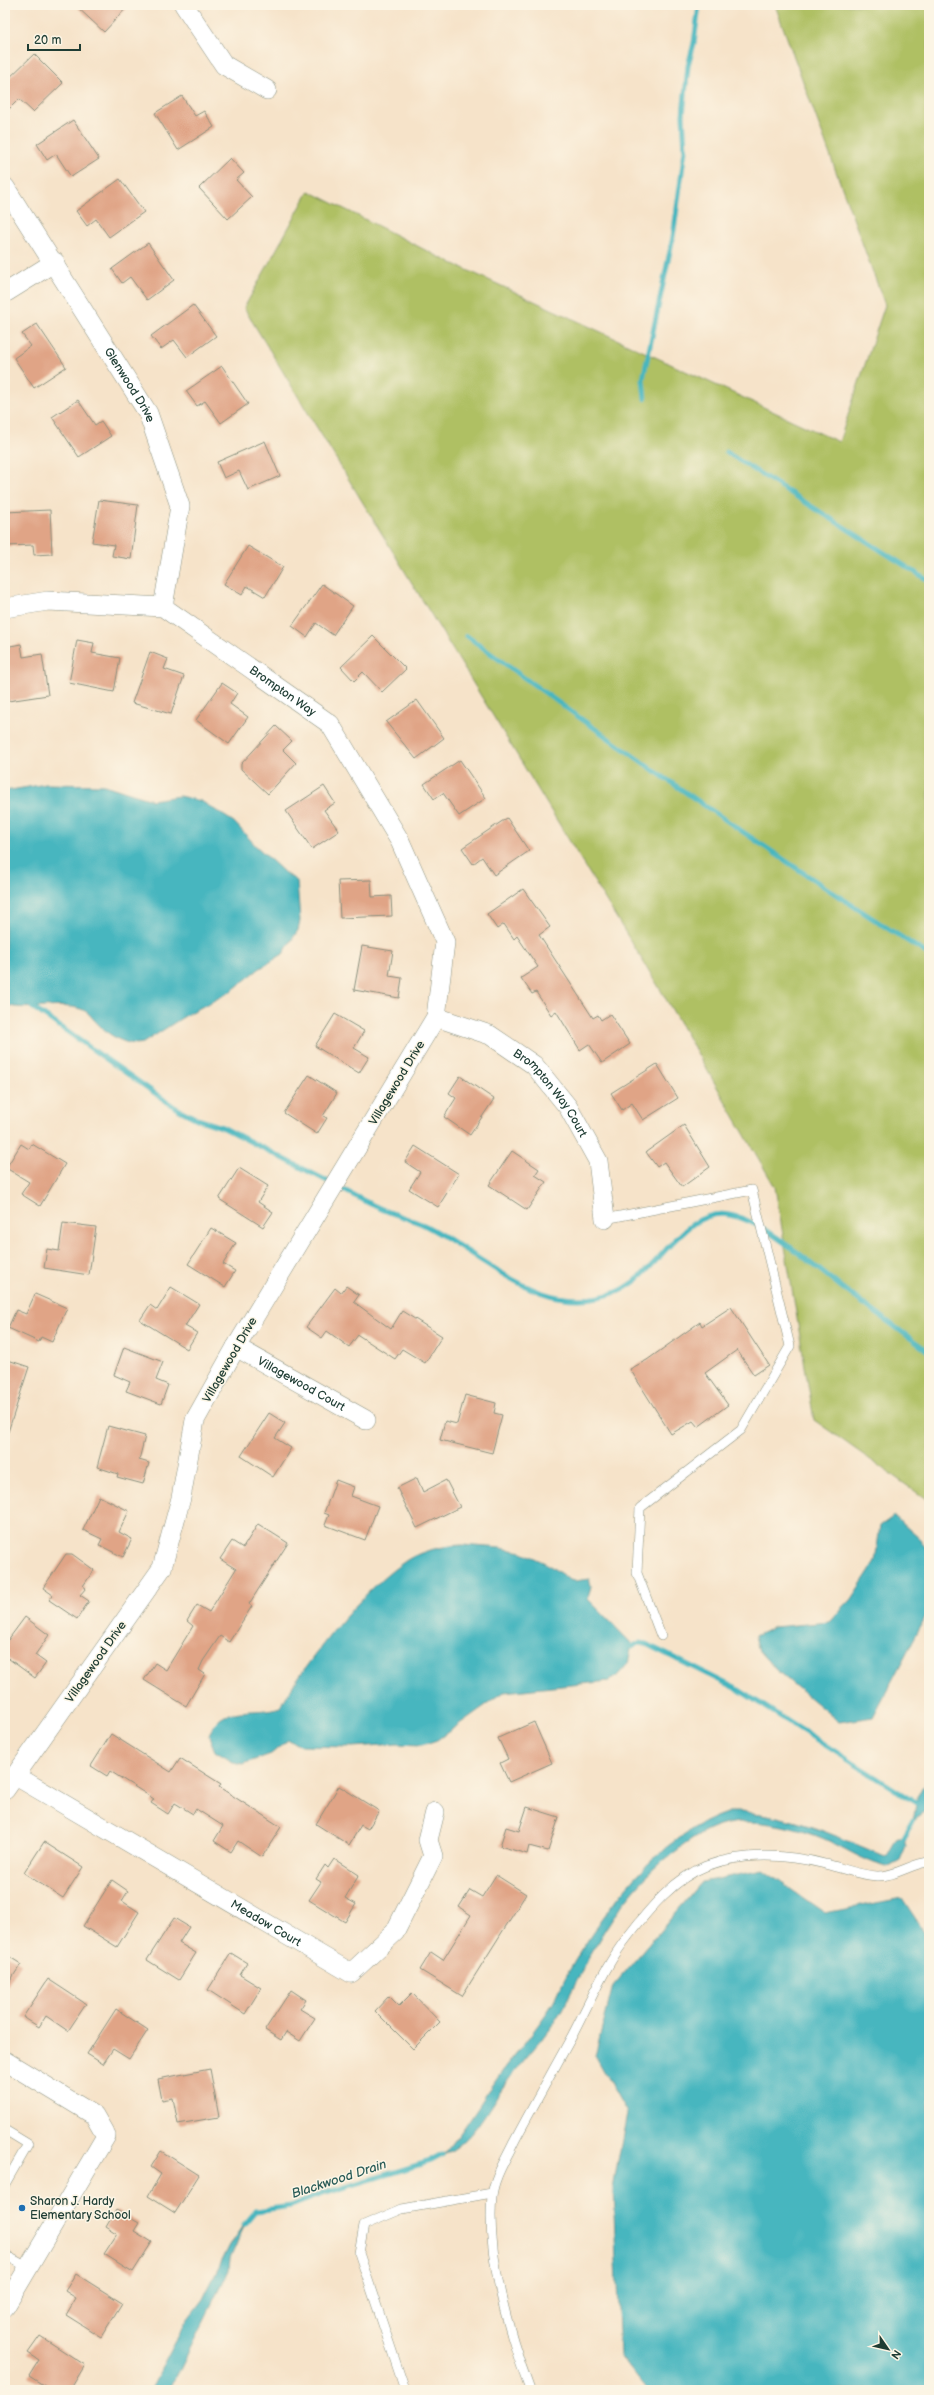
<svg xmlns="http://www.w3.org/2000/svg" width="934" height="2395" viewBox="0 0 934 2395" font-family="'Balsamiq Sans',sans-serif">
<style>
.green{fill:#afc063;stroke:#677e4c}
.water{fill:#47b6bf;stroke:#337a7a}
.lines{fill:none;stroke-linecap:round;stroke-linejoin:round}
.stream{stroke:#47b6bf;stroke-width:5}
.building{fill:#e0a486}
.service-casing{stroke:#8a907e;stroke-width:10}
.minor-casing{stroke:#8a907e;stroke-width:20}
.service{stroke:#fff;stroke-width:9}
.minor{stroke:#fff;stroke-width:19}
.poi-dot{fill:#1f6fb2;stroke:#fcf5e5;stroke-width:1.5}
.labels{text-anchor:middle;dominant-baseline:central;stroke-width:3;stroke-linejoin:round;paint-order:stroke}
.street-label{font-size:12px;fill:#1f3d34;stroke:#fcf5e5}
.poi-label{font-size:12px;fill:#1f3d34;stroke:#fcf5e5;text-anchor:start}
.water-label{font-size:13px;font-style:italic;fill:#295b57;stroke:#fcf5e5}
</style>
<rect width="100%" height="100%" fill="#fcf5e5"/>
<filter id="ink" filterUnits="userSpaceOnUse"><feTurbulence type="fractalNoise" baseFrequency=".025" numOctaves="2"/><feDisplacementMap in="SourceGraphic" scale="8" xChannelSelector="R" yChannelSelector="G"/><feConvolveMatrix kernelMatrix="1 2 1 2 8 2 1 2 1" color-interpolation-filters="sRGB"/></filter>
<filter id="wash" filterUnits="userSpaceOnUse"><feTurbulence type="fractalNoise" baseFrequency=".012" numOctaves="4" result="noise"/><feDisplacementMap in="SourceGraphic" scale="16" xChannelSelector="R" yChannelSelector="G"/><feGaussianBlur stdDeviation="0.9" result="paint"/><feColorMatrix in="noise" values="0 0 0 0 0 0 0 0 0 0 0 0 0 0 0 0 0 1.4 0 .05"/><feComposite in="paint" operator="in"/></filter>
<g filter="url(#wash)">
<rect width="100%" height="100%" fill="#f6e3c9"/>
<path class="green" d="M775 5H929V1501L814 1420 775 1187 663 994 244 308 309 191 441 258 839 442 885 305Z"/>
<path class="water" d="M46 784 104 785 152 800 179 796 201 801 234 822 256 846 285 873 297 881 300 921 298 930 283 954 259 969 230 992 188 1014 143 1043C127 1047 108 1035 97 1023 92 1018 89 1012 81 1009 61 1002 29 1012 5 1005V791Z
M894 1516 920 1539 929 1553V1610L873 1717 839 1722 776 1670 759 1651 755 1636 774 1627 829 1622 851 1599 875 1562 880 1526Z
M462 1545 500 1548 522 1552 547 1564 570 1580 575 1581 589 1579 591 1586 588 1599 632 1644 628 1664 615 1678 609 1681 504 1692 437 1740 422 1745 397 1744 353 1747 301 1746 288 1740 271 1754 243 1764 233 1762 215 1751 209 1736C219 1702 256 1716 280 1707 285 1700 289 1691 294 1684 321 1644 367 1586 407 1560 423 1550 444 1546 462 1545Z
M929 1776V1809L913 1820 917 1799Z
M729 1812C785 1811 833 1835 884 1856L888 1854 897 1838H903L906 1846 900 1860 887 1867C867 1862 851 1852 833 1843 809 1831 777 1823 750 1822 721 1821 702 1832 680 1848 645 1873 618 1906 597 1943 581 1970 570 1998 553 2024 538 2046 518 2065 503 2087 486 2112 472 2142 443 2155 464 2131 480 2102 499 2076 516 2052 537 2029 553 2003 559 1993 563 1981 569 1971 606 1908 656 1836 729 1812Z
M763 1870 825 1913 902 1898 929 1939V2390H647L620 2356 613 2188 627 2113 595 2056 613 1986 702 1882Z
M245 2224 230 2259 229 2270 176 2377 166 2390H150L187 2320 203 2299 230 2245Z"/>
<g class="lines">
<path class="stream" d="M645 399 643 379 673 237 685 150 683 115 688 66 694 43 699 5
M726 452 929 581
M467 636C618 747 771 854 929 955
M32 1007 176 1108 197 1119 222 1127 331 1183
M338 1187C350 1193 363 1201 375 1206 391 1214 408 1218 424 1225 485 1256 543 1322 619 1291 659 1274 682 1207 729 1215 764 1220 816 1268 845 1290 873 1311 901 1331 929 1352
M632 1647 639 1643 646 1644 739 1690 916 1803
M903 1838 913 1820
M245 2224 256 2211 291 2206 323 2194 431 2161 442 2155"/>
</g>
<g id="blocks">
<path class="building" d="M75 5H129L104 32Z
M34 54 63 83 33 112 19 99 5 113V82Z
M182 96 195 116 204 111 214 127 178 150 155 113Z
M73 120 99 159 71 177 56 154 47 160 37 144Z
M230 158 244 173 236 180 252 197 228 219 199 188Z
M120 179 144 212 109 237 96 219 87 226 76 211Z
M148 243 174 280 147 300 130 277 122 283 112 269Z
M193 305 216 336 187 357 174 340 161 349 151 336Z
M37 324 66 367 34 388 14 358 31 346 22 334Z
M222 366 248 404 221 423 205 401 197 406 186 391Z
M78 400 95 425 101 421 111 436 79 457 52 417Z
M265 441 280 476 248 490 239 471 224 478 217 462Z
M99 500 138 505 131 559 112 556 114 545 92 542Z
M50 510 52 554 34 555 33 545 6 546 5 512Z
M248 546 283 567 265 597 247 586 242 595 224 584Z
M322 584 353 606 333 635 316 623 307 637 292 626Z
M373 636 406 669 382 692 363 672 354 681 341 667Z
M77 640 94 643 92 653 120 658 114 692 69 683Z
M21 644 23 657 42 654 48 695 8 701 5 678V647Z
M150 652 168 659 164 669 184 676 171 714 132 703Z
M222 683 237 693 230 704 248 717 229 744 196 720Z
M417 700 444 738 416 759 386 722Z
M276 726 292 741 283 750 296 763 268 794 241 769V764Z
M460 760 486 798 459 816 443 793 434 799 424 784Z
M324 786 335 803 324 810 339 831 312 849 286 811Z
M507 818 529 851 494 875 482 857 473 864 462 848Z
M371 880 372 897 391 896 392 916 340 918 338 881Z
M523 889 550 927 539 935 593 1018 598 1015 601 1020 610 1014 630 1044 602 1063 589 1044 580 1050 556 1011 551 1015 536 992 532 994 521 978 538 967 517 936 514 939 504 924 497 929 487 914Z
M362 946 393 951 389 976 402 978 399 998 354 990Z
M335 1014 364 1031 354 1048 369 1057 359 1073 315 1046Z
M657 1064 678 1098 643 1120 632 1103 622 1110 611 1093Z
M309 1075 337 1093 323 1116 327 1118 317 1134 284 1113Z
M460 1076 494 1099 470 1135 444 1117 456 1098 449 1093Z
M684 1125 710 1167 682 1187 664 1162 657 1167 646 1152Z
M21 1144 29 1149 32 1144 65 1164 40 1206 21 1194 29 1182 6 1168Z
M415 1146 459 1174 438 1207 409 1189 420 1172 405 1162Z
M512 1151 539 1169 535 1175 546 1182 527 1210 489 1185Z
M239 1168 268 1186 258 1202 273 1212 263 1227 219 1199Z
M63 1223 96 1227 89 1275 44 1268 47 1249 59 1251Z
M211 1228 236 1243 223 1264 235 1271 225 1287 188 1264Z
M346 1286 359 1295 354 1302 391 1329 402 1311 442 1336 425 1363 402 1349 395 1359 358 1335 349 1347 327 1331 322 1338 306 1327 335 1288 341 1293Z
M171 1287 199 1304 185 1326 197 1333 187 1349 140 1320 150 1305 157 1310Z
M35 1294 67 1308 52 1342 41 1337 39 1342 8 1328 16 1310 26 1314Z
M731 1307 769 1365 754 1375 737 1350 705 1373 728 1405 698 1427 693 1421 671 1434 630 1369 647 1360 700 1322 702 1326Z
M124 1347 163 1362 156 1380 168 1385 161 1404 126 1391 130 1382 114 1375Z
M5 1359 29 1367 8 1432H5Z
M465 1395 496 1403 494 1413 502 1415 492 1453 440 1440 445 1421 457 1424Z
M269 1413 285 1423 275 1438 291 1448 273 1477 241 1456Z
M108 1426 145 1436 139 1460 149 1463 143 1484 117 1477 118 1474 97 1467Z
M417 1478 423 1492 446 1480 460 1507 417 1528 397 1488Z
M336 1480 354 1487 351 1496 378 1506 365 1540 325 1525 329 1515 324 1513Z
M99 1496 129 1511 119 1532 132 1539 123 1557 99 1545 102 1539 83 1530Z
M258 1524 288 1543 249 1604 252 1606 229 1642 220 1636 203 1661 199 1670 205 1674 186 1706 144 1680 155 1663 166 1670 193 1626 187 1621 197 1605 209 1612 236 1569 220 1559 232 1541 243 1548Z
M66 1554H72L94 1570 83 1586 86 1588 80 1595 89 1601 77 1619 49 1600 53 1595 43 1588Z
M25 1617 49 1635 35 1655 46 1663 35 1678 5 1656V1644Z
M534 1722 552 1763 509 1782 500 1763 508 1759 498 1738Z
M111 1734 171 1772 180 1758 221 1784 219 1787 281 1827 262 1857 238 1841 231 1852 214 1841 223 1826 196 1809 193 1814 175 1803 168 1814 151 1803 154 1799 110 1771 107 1776 91 1766Z
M339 1786 379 1811 368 1829 361 1825 349 1845 316 1824Z
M527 1807 559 1817 548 1851 529 1846 527 1854 500 1846 506 1827 519 1831Z
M44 1842 83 1867 63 1898 24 1873Z
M334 1859 359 1875 345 1898 356 1904 345 1922 309 1900 321 1882 316 1879 325 1865 328 1868Z
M496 1875 526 1894 462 1996 420 1970 431 1952 443 1960 471 1915 459 1907 470 1890 482 1897Z
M112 1880 128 1891 122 1901 139 1912 117 1947 83 1926Z
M174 1918 189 1927 179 1943 196 1953 179 1980 147 1960Z
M231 1953 247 1963 240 1975 261 1988 245 2014 208 1990Z
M5 1954 21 1964 5 1989Z
M48 1979 86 2004 68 2031 46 2016 39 2027 23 2017Z
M291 1990 306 2000 300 2009 315 2018 300 2041 286 2032 281 2040 265 2030Z
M412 1993 440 2022 413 2049 375 2011 389 1996 399 2006Z
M116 2009 148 2030 129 2059 113 2049 103 2064 87 2054Z
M210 2069 219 2117 178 2124 173 2098 162 2100 158 2079Z
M161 2151 199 2175 175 2213 148 2196 161 2174 151 2167Z
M116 2210 139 2223 134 2231 152 2242 133 2272 104 2254 117 2234 106 2227Z
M76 2274 122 2303 101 2337 66 2315 76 2298 65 2291Z
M40 2336 85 2365 70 2390H51L29 2376 39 2360 28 2353Z"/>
</g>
</g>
<g filter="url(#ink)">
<use href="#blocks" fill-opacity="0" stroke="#8a907e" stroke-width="1"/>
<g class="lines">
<defs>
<path id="service" d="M605 1219 752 1190 790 1346 741 1430 640 1508 637 1573 661 1636
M5 2130 28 2144 5 2184
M5 2255 29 2268
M405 2390 359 2253 364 2225 402 2209 492 2193
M530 2390C509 2334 486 2255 492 2196 494 2177 506 2159 514 2142 533 2106 553 2071 572 2036 590 2002 605 1965 629 1935 649 1909 675 1878 706 1866 745 1852 785 1854 825 1864 843 1868 858 1875 877 1876 895 1877 912 1863 929 1862"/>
<g id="minor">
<path d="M184 5 224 65 267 90"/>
<path id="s1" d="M5 187 148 413 180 506 163 607"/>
<path d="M5 293 55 262"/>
<path id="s2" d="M5 608 48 601 163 607 330 724 400 841 445 942 436 1017 236 1347 195 1420 181 1498 162 1568 5 1790"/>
<path id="s3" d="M436 1017 490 1035 534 1065 568 1107 598 1161 605 1219"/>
<path id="s4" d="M236 1347 366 1420"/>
<path id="s5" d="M16 1776 351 1973 395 1932 433 1856 428 1840 435 1812"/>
<path d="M5 2061 94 2115 106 2136 5 2307"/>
</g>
</defs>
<use href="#service" class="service-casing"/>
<use href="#minor" class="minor-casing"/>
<use href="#service" class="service"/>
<use href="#minor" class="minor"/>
</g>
</g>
<circle class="poi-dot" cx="22" cy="2208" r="4"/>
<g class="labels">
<g class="street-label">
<text stroke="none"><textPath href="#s1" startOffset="234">Glenwood Drive</textPath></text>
<text stroke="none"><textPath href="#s2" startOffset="305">Brompton Way</textPath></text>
<text transform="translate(397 1083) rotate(-59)">Villagewood Drive</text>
<text stroke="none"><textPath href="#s3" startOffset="142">Brompton Way Court</textPath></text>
<text transform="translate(230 1360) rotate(-60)">Villagewood Drive</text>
<text stroke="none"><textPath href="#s4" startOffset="75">Villagewood Court</textPath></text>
<text transform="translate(96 1662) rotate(-55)">Villagewood Drive</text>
<text stroke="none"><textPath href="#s5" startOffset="290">Meadow Court</textPath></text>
</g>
<g class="poi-label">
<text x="30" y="2201">Sharon J. Hardy<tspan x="30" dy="14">Elementary School</tspan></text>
</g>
<g class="water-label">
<text transform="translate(339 2179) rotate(-18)">Blackwood Drain</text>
</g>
</g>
<rect width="934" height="2395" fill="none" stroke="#fcf5e5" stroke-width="20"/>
<g transform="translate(888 2349) rotate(124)" stroke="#fcf5e5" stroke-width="3" paint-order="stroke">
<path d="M0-3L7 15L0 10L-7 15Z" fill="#1f3d34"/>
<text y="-6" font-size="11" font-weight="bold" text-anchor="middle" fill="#1f3d34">N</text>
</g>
<path d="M28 44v6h52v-6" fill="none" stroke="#1f3d34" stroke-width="2"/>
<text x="34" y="44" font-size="12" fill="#1f3d34" stroke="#fcf5e5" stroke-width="3" paint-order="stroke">20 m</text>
</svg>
